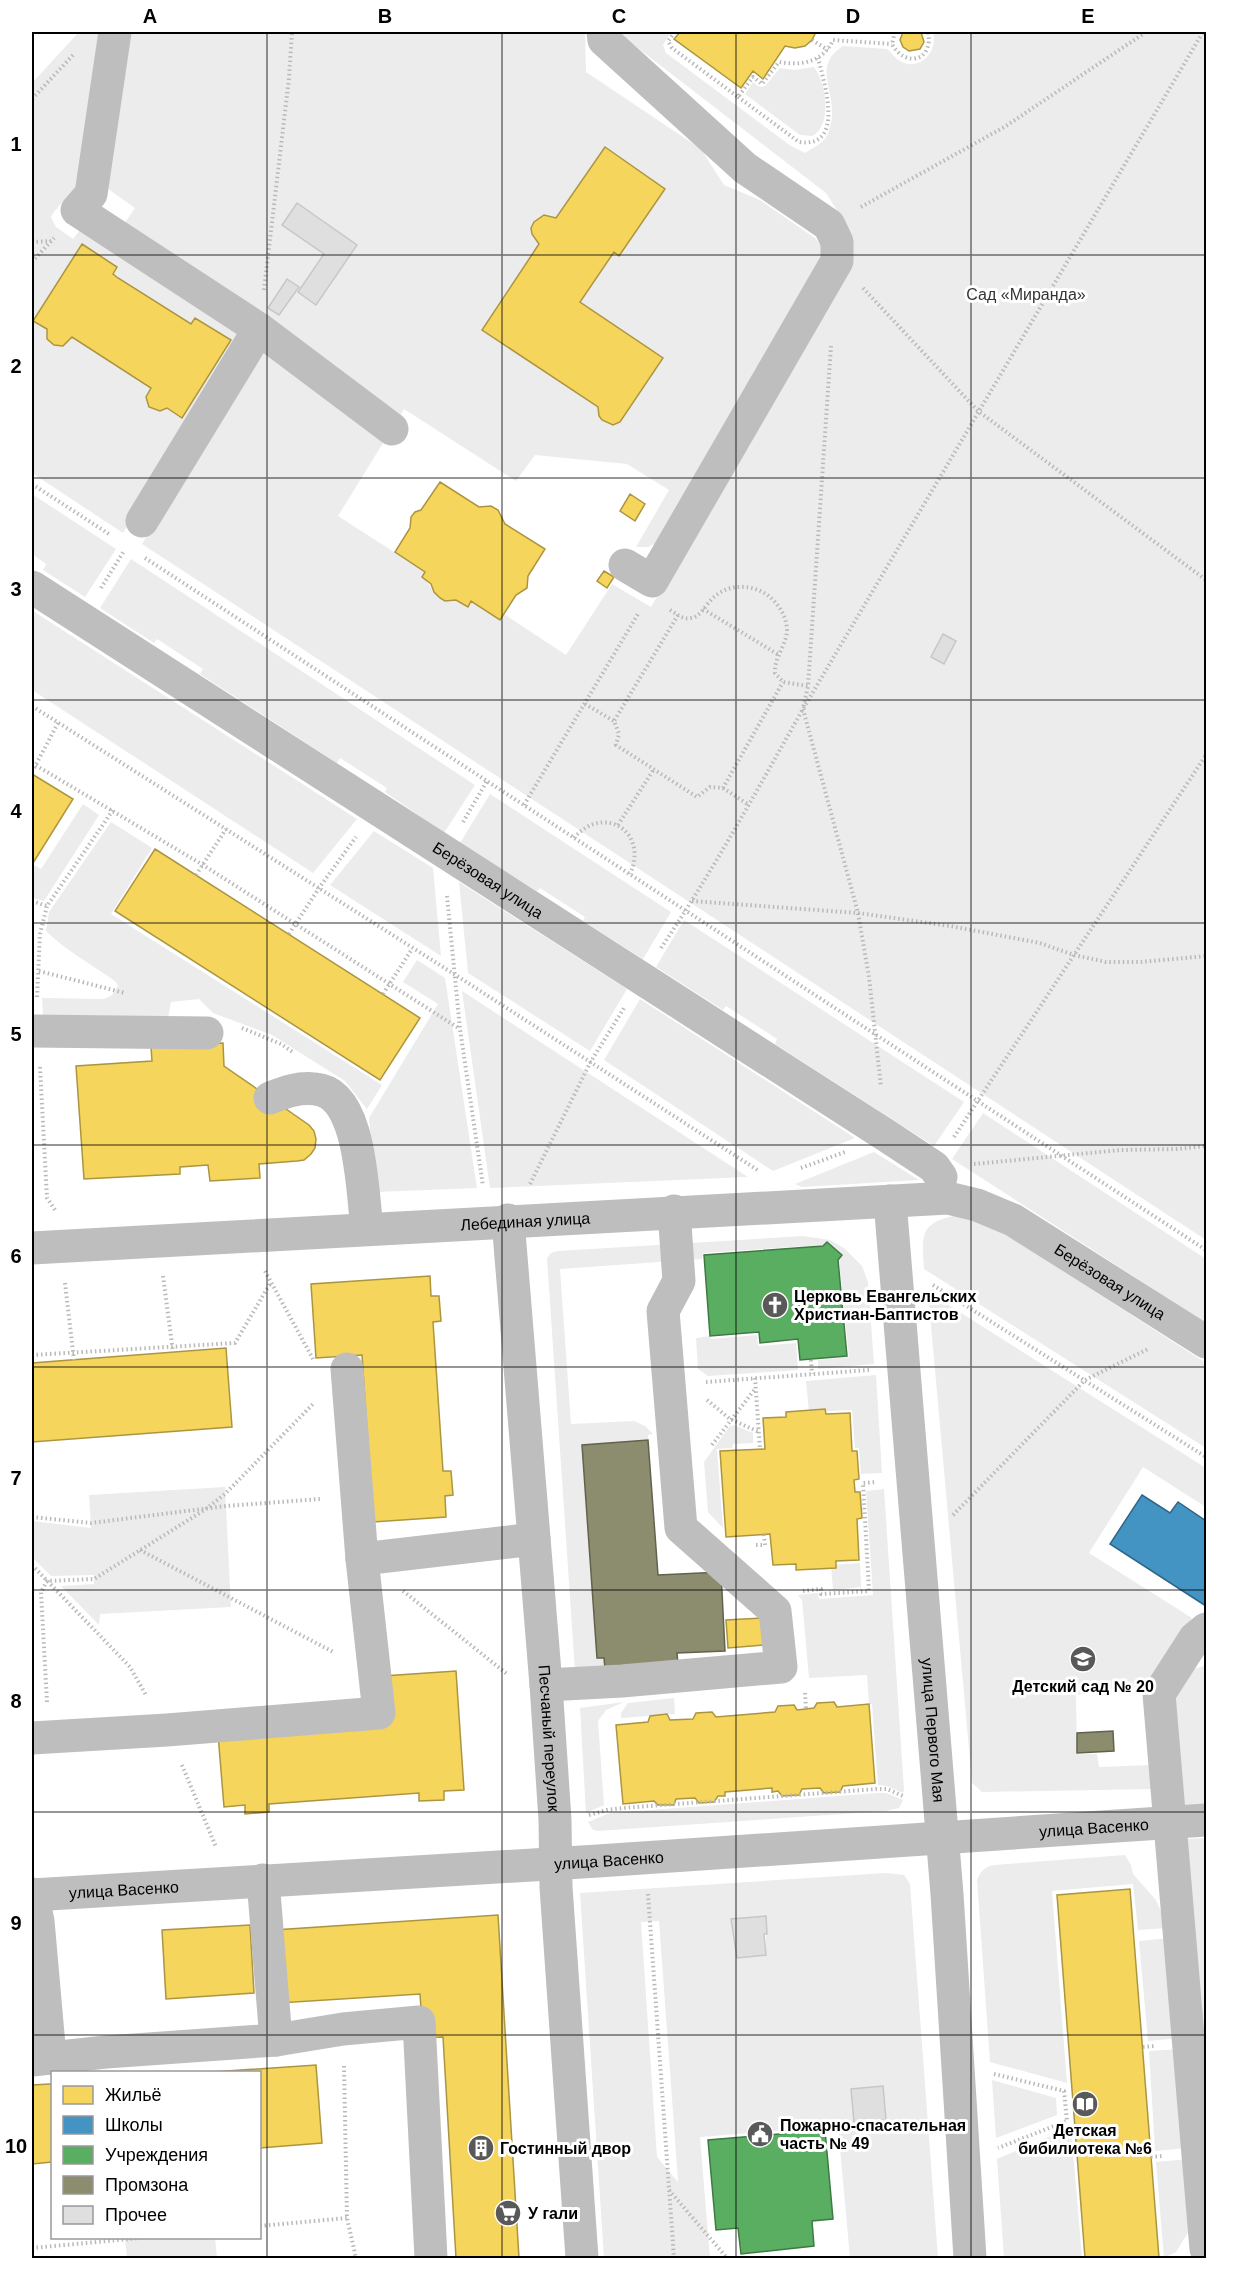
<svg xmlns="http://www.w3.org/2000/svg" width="1238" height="2290" viewBox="0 0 1238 2290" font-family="Arial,sans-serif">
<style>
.green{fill:#ececec;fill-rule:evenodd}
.homes{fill:#f6d55c;stroke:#ac9540;stroke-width:1.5}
.schools{fill:#4393c3;stroke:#2f6788;stroke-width:1.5}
.public{fill:#5aae61;stroke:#3f7a44;stroke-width:1.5}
.industry{fill:#8c8c6e;stroke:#62624d;stroke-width:1.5}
.building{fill:#dfdfdf;stroke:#c7c7c7;stroke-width:1.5}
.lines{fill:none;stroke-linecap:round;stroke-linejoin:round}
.path{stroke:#b9b9b9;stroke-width:4;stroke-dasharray:1.5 3;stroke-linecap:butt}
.minor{stroke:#bebebe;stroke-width:33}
.grid{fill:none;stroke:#000;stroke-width:1.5;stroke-opacity:0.55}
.labels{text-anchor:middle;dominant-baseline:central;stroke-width:6;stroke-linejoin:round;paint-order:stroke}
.park-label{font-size:16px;fill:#333;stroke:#fff}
.street-label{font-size:16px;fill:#000;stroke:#fff}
.poi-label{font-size:16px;font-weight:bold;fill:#000;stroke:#fff;text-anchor:start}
.neatline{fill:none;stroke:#000;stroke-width:2}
.grid-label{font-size:20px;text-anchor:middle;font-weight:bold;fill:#000}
</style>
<rect width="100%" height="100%" fill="#fff"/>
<path class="green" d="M79 32H104L84 177 54 212 51 217 56 227 73 239 80 230 239 331 238 343 123 533 32 473V83Z
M125 32H585L586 72 701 149 724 185 760 200 815 238 825 251 656 543 648 547H636L669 490 627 464 535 455 516 481 404 409 338 516 425 572 422 577C431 584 432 593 441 599 446 602 450 600 455 601 459 601 464 604 468 607L471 601 500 620 504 614 566 655 612 584 651 607 847 262 846 225 826 193 617 32H671L663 45 666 53 791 146 805 153C811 149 819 145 824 140 827 137 829 131 830 127 840 93 809 68 843 46L887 49C892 53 895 59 902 62 922 71 938 50 933 32H1206V1240L142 544 265 343 122 227 135 208 104 186Z
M814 67C826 82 833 126 812 136L800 135 745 94 753 82 760 87 765 86 780 68 794 70Z
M32 494 116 549 85 597 43 570 46 564 32 554Z
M131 559 475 785 444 833 385 792 387 788 340 758 337 763 200 674 203 669 157 639 154 643 100 608Z
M33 611 357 819 313 873 32 690Z
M490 794 671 912 643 959 583 921 585 917 540 888 537 891 460 843Z
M83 804 99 815 44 901 32 898V864L41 869Z
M111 822 152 848 111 914 382 1085 367 1109 345 1081 272 1035 213 1013 199 999 171 1002 167 1024 43 1016 42 998 104 999 112 995 118 986 116 982C93 965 66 951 46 931L49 912Z
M374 831 433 868 441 956 330 885Z
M459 882 627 989 590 1051 468 973Z
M684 920 964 1102 934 1146 775 1044 777 1039 726 1006 723 1010 656 967Z
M417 960 445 978 477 1188 376 1192 369 1118 438 1004 403 982Z
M462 991 748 1177 490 1188Z
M640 999 855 1138 773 1171 604 1060Z
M983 1113 1206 1259V1323L952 1159Z
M874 1152 919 1180 802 1187 795 1184Z
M957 1215 988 1223 1206 1363V1448L924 1269C922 1235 919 1223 957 1215Z
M803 1236 830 1240 844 1248 862 1266 868 1282 874 1364 818 1369V1360L849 1357 839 1260 823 1245 703 1253 702 1259 560 1269 571 1424 634 1421 645 1426 653 1434 648 1435V1440L582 1445 597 1658H604L605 1669 575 1671 547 1258 551 1253 558 1251Z
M928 1292 1206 1468V1507L1143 1467 1089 1553 1192 1618C1175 1644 1160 1683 1127 1690 1111 1694 1093 1692 1076 1695L1077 1754H1097L1099 1767 1151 1765 1153 1789 982 1792 972 1783Z
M757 1335 758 1346 796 1343 798 1370 708 1376 698 1369 696 1338 710 1336 711 1339Z
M876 1375 882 1473 861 1474 859 1448H855L852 1410 809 1412 806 1381Z
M734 1425 753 1433V1443L733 1444 732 1448 717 1449 723 1528 708 1512 704 1462 729 1427Z
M225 1487 231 1607 100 1614 99 1625 61 1586 94 1584V1575L51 1576 32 1557V1521L91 1528 89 1495Z
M884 1489 904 1790 903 1793 887 1786 878 1785 872 1704H869L867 1675 809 1678 802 1600 798 1595 818 1593 819 1599 873 1595 866 1491Z
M860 1563 861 1587 833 1590 831 1565Z
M1206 1665V1805L1184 1807 1175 1698 1186 1672Z
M674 1698 675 1714 621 1718V1713L628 1703Z
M624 1702 606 1710 598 1721 604 1805 586 1813 580 1708Z
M878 1793H886L903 1800 899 1808 886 1811 597 1831 592 1829 588 1822 610 1813Z
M1206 1838V2134L1187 1839Z
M1125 1855 1131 1865 1133 1874 1156 1900 1168 1928 1138 1930 1133 1884 1052 1891 1067 2083 990 2062 977 1880C981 1870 985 1867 994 1865Z
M886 1873 904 1875 910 1884 938 2258H850L838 2126 700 2137 710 2258H604L580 1893ZM766 1916V1955L737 1958 731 1919ZM659 1921 678 2181V2182L657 2157 641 1922Z
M1170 1938 1179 2038 1148 2041 1139 1941Z
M1180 2049 1188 2148 1155 2151 1149 2051Z
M992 2080 1056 2098 1057 2115 996 2138Z
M1071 2127 1082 2258H1004L997 2159Z
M1189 2159V2231L1176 2252 1164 2258 1156 2162Z
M125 2238H215L217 2258H127Z"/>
<path class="homes" d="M680 32H816L812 40 805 46 795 48 785 46 763 79 753 71 741 88 674 39Z
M903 32H921L924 42 920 49 909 51 903 47 900 40Z
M605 147 665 189 619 256 614 252 580 302 663 358 620 422 613 425 602 420 599 416 598 407 482 330 539 244 532 234 531 228 534 222 544 215 556 218Z
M82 244 117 267 113 274 118 278 191 324 195 318 231 340 182 418 167 408 160 411 149 407 146 397 151 388 72 337 63 346 54 345 47 339V329L33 321Z
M440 482 479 507 491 506 498 510 505 524 545 549 528 576 527 588 516 595 500 620 471 601 468 607 456 600 445 601 440 598 434 592 431 584 422 577 425 572 395 552 410 528 411 517 415 512 421 510Z
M630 494 645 504 635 521 620 511Z
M604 571 614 577 607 588 597 581Z
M32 774 73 799 33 863 32 862Z
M155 849 420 1018 380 1080 115 911Z
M223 1043 224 1066 309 1125 314 1131 316 1139 315 1148 311 1154 304 1160 297 1161 259 1164 260 1178 210 1181 208 1165 180 1167V1174L84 1179 76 1066 152 1061 151 1047Z
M430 1276 431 1296H439L441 1321 433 1322 443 1471H451L453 1495 445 1496 446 1517 373 1522 362 1355 316 1358 311 1284Z
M226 1348 232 1427 32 1442V1363Z
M825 1409 826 1414 850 1413 852 1451H857L859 1479 854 1480 855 1492H860L862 1518 857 1519 859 1560 836 1561V1568L796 1570V1564L773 1565 770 1534 726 1537 720 1451 765 1449 763 1418 786 1417V1412Z
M762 1618 764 1645 728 1648 726 1620Z
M456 1671 464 1790 444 1791V1800L419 1801V1793L269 1804V1812L245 1814V1805L224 1807 218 1734 387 1721 383 1676Z
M834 1702 837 1707 869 1704 875 1783 843 1786 840 1792 824 1793 820 1788 802 1789 799 1795 782 1796 778 1791 772 1792V1788L725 1792V1796H718L714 1802 699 1803 695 1798 676 1799 674 1805H658L654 1801 623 1804 616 1725 648 1722 650 1716 667 1714 670 1720 693 1719 696 1713 712 1712 716 1717 775 1712 778 1706 794 1705 797 1710 814 1708 817 1703Z
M1130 1889 1159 2258H1085L1057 1895Z
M498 1915 519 2258H456L443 2037 423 2038 420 1994 279 2003 274 1930Z
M250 1925 254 1993 166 1999 162 1930Z
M316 2065 322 2143 260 2148V2072H211Z
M50 2084H52V2162L32 2164V2085Z"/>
<path class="schools" d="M1142 1495 1170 1513 1178 1502 1206 1521V1606L1110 1544Z"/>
<path class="public" d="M827 1242 842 1255 838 1260 847 1356 800 1360 798 1339 760 1343 759 1332 710 1336 704 1255 823 1246Z
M825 2130 833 2219 812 2221 814 2246 741 2254 738 2228 716 2230 708 2140Z"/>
<path class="industry" d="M648 1440 658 1575 721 1572 725 1651 677 1653 678 1665 605 1669 604 1658H597L582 1445Z
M1113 1731 1114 1751 1077 1753V1733Z"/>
<path class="building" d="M297 203 357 245 316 305 298 292 324 254 282 225Z
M287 279 299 287 279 315 268 308Z
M943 634 956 641 944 664 931 657Z
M766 1916 767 1934H764L766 1955 737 1958 731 1919Z
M883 2086 886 2120 854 2122 851 2089Z"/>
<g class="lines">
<path class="path" d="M675 32 668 41 672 48 738 97 753 77 762 84 779 62C802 66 823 62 833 40L892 44
M895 32 892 44C906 69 934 60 928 32
M812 40 828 50
M738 97 799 142C846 149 824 82 818 58
M32 99 74 54
M861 207 1006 126 1146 32
M32 242 51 241
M32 262 54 238
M863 288 978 411 1206 580
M264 290 289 78 292 32
M831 346 808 686 803 709 858 913 869 977 881 1087
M32 484 109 534
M145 558 1206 1250
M101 588 124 551
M703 609 779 655
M670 610C677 614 683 620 691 618 700 617 705 606 711 600 726 583 753 583 770 597 779 605 786 616 787 629 787 645 774 657 775 673L783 682 808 686
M678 615 614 721 619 734 616 745 697 797 710 787 723 788 783 682
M585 704 614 721
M32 706 454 974 759 1171
M32 763 203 865 460 1029
M32 772 58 723
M723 788 749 805
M524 805 638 614
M463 822 487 781
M618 825 654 769
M574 838C604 803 649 832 630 874
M196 875 226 829
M447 896 460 1029 483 1186
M32 901 47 906 113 810
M692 901 858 913 950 926 1040 943 1074 955 1106 962H1141L1206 956
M289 934 319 888 356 837
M661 948C713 871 757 790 803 709L1203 32
M39 971 125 993
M383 994 412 949
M37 997 40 934 47 906
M242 1028 281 1044 294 1053
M40 1067 47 1198 55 1210
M954 1137 1206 755
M974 1164 1121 1150 1177 1149 1206 1146
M801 1168 845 1152
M530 1184 590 1063 624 1008
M265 1271 313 1359
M163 1276 173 1352
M65 1283 74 1360
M933 1285 1206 1457
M32 1355 235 1343 271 1282
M811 1360 812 1374
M755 1378 760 1449
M706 1382 869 1370
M707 1400 730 1419 759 1432
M712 1445 755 1389
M953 1515 1085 1380 1148 1349
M32 1517 91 1523 226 1506 320 1499
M756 1545H765L764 1534
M140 1550 335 1653
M32 1565 130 1667 146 1695
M403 1591 507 1674
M803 1591 821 1589V1594L869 1591 863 1483 877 1482
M805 1693 806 1709
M47 1702 41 1592 47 1581 94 1579 206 1509 225 1494 313 1404
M182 1765 216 1847
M589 1815 607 1810 623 1808 876 1789H887L903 1796
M648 1894 674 2258
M1143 2047 1154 2046
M344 2066 347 2218 356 2258
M994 2074 1064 2091 1067 2121 998 2148
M1151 2157 1162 2156
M669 2190 727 2258
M260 2226 347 2218
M32 2248 140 2238"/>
<g class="minor">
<path d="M115 32 91 194 77 210 259 329 142 521"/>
<path d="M603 32 604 40 745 168 829 225 837 242V261L652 581 625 565"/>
<path d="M259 329 392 429"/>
<path id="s1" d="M32 587 887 1136 934 1167 941 1177"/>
<path d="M32 1031 207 1033"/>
<path d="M270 1098C285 1092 299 1087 315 1089 362 1092 362 1193 367 1228"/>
<path id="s2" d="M890 1201 947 1894 970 2258"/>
<path id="s3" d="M508 1220 546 1685 555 1820 556 1887 582 2258"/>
<path id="s4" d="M32 1248 948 1198 977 1205 1013 1220 1206 1342"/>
<path d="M362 1559 534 1539"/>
<path d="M1206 1629 1195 1638 1159 1694 1206 2249"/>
<path d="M546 1685 622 1681 781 1667 775 1611 681 1528 663 1311 679 1281 674 1211"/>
<path d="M32 1738 167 1730 379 1713 362 1559 347 1369"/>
<path d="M263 1880 276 2040"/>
<path d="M32 1894 38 1921 50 2057"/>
<path id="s5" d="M32 1895 598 1861 1206 1820"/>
<path d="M32 2060 106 2052 276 2040 343 2029 419 2022 431 2258"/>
</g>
</g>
<path class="grid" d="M267 32V2258M502 32V2258M736 32V2258M971 32V2258M32 255H1206M32 478H1206M32 700H1206M32 923H1206M32 1145H1206M32 1367H1206M32 1590H1206M32 1812H1206M32 2035H1206"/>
<defs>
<symbol id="church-disc" viewBox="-11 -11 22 22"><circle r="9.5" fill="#595959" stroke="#fff"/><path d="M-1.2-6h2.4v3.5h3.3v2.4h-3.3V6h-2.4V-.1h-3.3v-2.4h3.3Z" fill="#fff"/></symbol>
<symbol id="school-disc" viewBox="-11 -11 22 22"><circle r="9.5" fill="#595959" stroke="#fff"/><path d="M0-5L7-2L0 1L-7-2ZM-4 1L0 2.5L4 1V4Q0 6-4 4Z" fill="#fff"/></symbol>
<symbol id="library-disc" viewBox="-11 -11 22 22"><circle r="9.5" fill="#595959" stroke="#fff"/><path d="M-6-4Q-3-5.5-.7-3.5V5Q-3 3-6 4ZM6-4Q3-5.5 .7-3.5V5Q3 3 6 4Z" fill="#fff"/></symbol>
<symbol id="civic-disc" viewBox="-11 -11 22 22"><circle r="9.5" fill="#595959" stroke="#fff"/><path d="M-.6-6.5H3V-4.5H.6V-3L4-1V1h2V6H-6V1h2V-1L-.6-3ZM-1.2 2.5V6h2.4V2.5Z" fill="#fff"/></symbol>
<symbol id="building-disc" viewBox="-11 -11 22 22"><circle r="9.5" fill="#595959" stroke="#fff"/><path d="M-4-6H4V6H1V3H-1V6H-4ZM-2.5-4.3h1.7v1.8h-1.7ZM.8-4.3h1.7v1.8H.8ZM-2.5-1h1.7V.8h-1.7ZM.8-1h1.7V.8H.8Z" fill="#fff"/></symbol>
<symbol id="supermarket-disc" viewBox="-11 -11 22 22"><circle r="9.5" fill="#595959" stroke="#fff"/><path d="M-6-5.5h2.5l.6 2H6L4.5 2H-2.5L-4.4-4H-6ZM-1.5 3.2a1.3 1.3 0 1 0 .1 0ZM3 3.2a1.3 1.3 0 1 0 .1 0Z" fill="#fff"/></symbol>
</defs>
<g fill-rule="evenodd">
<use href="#church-disc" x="760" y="1290" width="30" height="30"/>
<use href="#school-disc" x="1068" y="1644" width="30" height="30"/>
<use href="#library-disc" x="1070" y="2089" width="30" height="30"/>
<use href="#civic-disc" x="745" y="2119" width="30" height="30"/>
<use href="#building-disc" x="466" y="2133" width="30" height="30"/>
<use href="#supermarket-disc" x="493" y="2198" width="30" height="30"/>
</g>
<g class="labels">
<g class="park-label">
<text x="1026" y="294">Сад «Миранда»</text>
</g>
<g class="street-label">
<text stroke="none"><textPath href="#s1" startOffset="542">Берёзовая улица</textPath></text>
<text stroke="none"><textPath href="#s4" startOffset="494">Лебединая улица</textPath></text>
<text stroke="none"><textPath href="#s4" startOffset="1101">Берёзовая улица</textPath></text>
<text stroke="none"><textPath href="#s2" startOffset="531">улица Первого Мая</textPath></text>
<text stroke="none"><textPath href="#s3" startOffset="520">Песчаный переулок</textPath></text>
<text stroke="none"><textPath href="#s5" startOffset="1064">улица Васенко</textPath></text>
<text stroke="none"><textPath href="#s5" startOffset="578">улица Васенко</textPath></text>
<text stroke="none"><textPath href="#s5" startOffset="92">улица Васенко</textPath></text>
</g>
<g class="poi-label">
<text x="794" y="1296">Церковь Евангельских<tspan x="794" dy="18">Христиан-Баптистов</tspan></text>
<text x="1083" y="1686" text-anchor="middle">Детский сад № 20</text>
<text x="780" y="2125">Пожарно-спасательная<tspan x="780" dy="18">часть № 49</tspan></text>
<text x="1085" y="2130" text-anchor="middle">Детская<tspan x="1085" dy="18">бибилиотека №6</tspan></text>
<text x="500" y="2148">Гостинный двор</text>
<text x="528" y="2213">У гали</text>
</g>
</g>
<rect width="1238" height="2290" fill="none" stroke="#ffffff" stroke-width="66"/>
<rect x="51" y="2071" width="210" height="168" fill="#ffffff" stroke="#999999" stroke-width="1.5"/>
<rect x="63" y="2086" width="30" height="18" fill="#f6d55c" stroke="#999999" stroke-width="1.5"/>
<text x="105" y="2101" font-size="18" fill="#000000">Жильё</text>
<rect x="63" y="2116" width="30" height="18" fill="#4393c3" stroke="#999999" stroke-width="1.5"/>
<text x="105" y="2131" font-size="18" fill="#000000">Школы</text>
<rect x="63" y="2146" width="30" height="18" fill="#5aae61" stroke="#999999" stroke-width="1.5"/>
<text x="105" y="2161" font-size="18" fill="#000000">Учреждения</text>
<rect x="63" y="2176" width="30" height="18" fill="#8c8c6e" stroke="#999999" stroke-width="1.5"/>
<text x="105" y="2191" font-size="18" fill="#000000">Промзона</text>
<rect x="63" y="2206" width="30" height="18" fill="#dfdfdf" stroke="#999999" stroke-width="1.5"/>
<text x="105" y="2221" font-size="18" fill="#000000">Прочее</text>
<rect x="33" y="33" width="1172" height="2224" class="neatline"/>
<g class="grid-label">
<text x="150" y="23">A</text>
<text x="385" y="23">B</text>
<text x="619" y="23">C</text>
<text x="853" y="23">D</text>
<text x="1088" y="23">E</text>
<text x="16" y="151">1</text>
<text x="16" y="373">2</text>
<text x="16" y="596">3</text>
<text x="16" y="818">4</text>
<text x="16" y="1041">5</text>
<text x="16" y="1263">6</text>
<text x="16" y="1485">7</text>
<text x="16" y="1708">8</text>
<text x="16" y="1930">9</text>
<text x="16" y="2153">10</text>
</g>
</svg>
